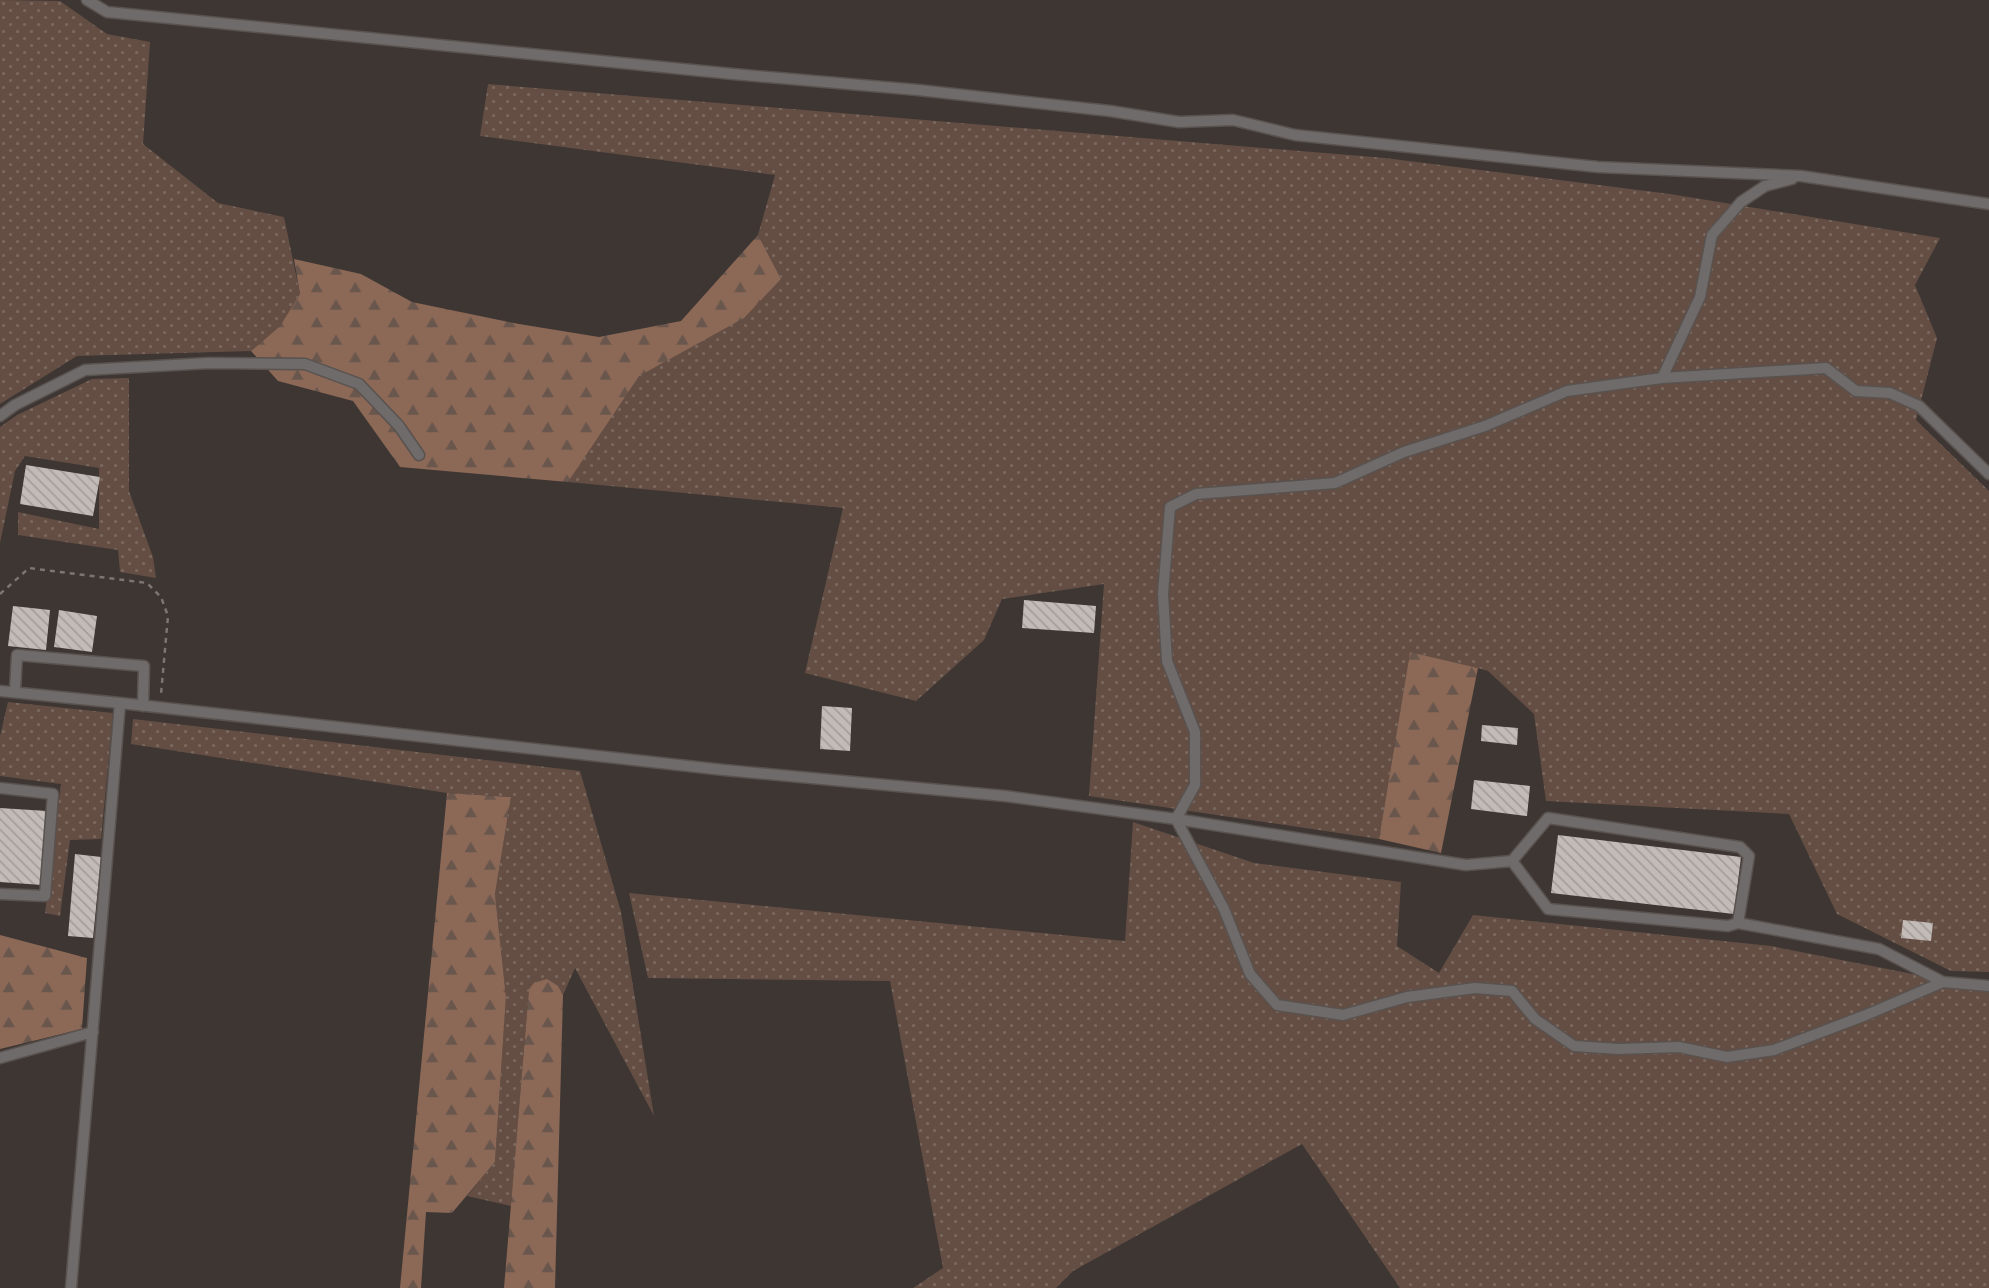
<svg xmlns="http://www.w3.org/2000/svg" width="1989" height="1288" viewBox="0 0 1989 1288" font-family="'Libre Baskerville',serif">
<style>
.grass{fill:url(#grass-dots)}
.forest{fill:url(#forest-firs)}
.building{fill:url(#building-back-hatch)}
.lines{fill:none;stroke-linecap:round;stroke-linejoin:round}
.service-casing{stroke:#59524f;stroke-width:13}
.path{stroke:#7c7673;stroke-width:2.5;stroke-dasharray:5 5;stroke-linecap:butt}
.service{stroke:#6f6b6a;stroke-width:10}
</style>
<defs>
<pattern id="grass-dots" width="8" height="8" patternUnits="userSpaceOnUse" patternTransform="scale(1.75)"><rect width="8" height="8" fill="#644e43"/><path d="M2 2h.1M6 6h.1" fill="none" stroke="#7a685e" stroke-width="1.8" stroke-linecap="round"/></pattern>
<pattern id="forest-firs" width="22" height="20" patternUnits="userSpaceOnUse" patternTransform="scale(1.75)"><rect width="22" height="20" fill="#8c6856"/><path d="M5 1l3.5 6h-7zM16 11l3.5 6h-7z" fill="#69564d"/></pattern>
<pattern id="building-back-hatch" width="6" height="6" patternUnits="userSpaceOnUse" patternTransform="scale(1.75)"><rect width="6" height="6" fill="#c3bbb7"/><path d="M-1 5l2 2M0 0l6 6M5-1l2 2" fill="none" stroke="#a49e9a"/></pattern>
</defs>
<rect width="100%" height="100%" fill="#3d3633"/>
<path class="grass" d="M0 0 60 1 107 34 150 42 143 144 218 203 284 217 300 294 280 326 251 351 77 356 0 404Z
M488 84 1385 158 1670 194 1940 238 1915 285 1937 338 1916 420 1989 491V972L1951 971 1837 914 1789 814 1546 801 1534 714 1488 671 1478 668 1410 652 1379 839 1089 796 1104 584 1002 599 984 640 916 701 805 673 843 508 568 482 632 380 781 279 758 235 775 175 480 136Z
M129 378V491L153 557 156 578 120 572 118 550 18 535V512L99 529V468L25 456 15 471 0 543V427L17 415 92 379Z
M8 702 113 713 101 839 70 840 60 916 45 913 61 784 0 776V736Z
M133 719 580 771 621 912 654 1116 575 968 563 995 558 986 535 983 529 989 511 1206 467 1196 495 1162 506 997 495 894 511 797 447 793 131 744Z
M1133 822 1254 863 1401 882 1397 946 1439 973 1473 915 1771 946 1989 989V1288H1400L1302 1144 1073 1271 1056 1288H913L943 1268 890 981 648 978 629 893 1125 941Z"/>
<path class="forest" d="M758 235 781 279 744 318 639 376 568 482 400 467 353 401 278 381 251 351 280 326 300 294 294 259 361 274 412 302 519 324 599 337 681 321Z
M1410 652 1478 668 1441 853 1379 839Z
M447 793 511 797 495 894 506 997 495 1162 452 1213 426 1212 421 1288H400Z
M0 935 87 958 82 1029 0 1049Z
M547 979 558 986 563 995 555 1288H504L529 989 534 983Z"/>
<path class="building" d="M26 465 100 477 93 516 20 504Z
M1024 600 1096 606 1094 633 1022 628Z
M13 606 50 610 46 650 8 646Z
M59 610 97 616 92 652 54 647Z
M822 706 852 708 850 751 820 749Z
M1482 725 1518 728 1517 745 1481 741Z
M1474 780 1530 786 1527 816 1471 809Z
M0 808 47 811 42 885 0 882Z
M1558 835 1741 857 1734 914 1551 893Z
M75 854 101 857 93 938 68 936Z
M1903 920 1933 923 1931 941 1901 938Z"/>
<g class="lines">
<defs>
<path id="service" d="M87 0 107 12 733 74 918 90 1110 111 1179 122 1233 120 1295 135 1598 167 1801 176 1989 204
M1662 378 1826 368 1856 391 1890 393 1919 406 1989 474
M0 416 15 405 85 370 209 363 305 364 359 384 399 426 419 455
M0 691 120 703 71 1288
M15 691 17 655 144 666 143 706
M120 703 724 770 1005 796 1176 819 1466 865 1512 861
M0 788 53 794 45 896 0 894
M1176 819 1195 785V732L1167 661 1163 594 1170 507 1196 494 1335 483 1404 452 1485 426 1567 391 1662 378 1700 297 1712 235 1741 202 1765 186 1792 179
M1176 819 1224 909 1250 974 1277 1005 1343 1015 1407 997 1475 988 1512 991 1535 1019 1574 1046 1618 1049 1679 1047 1727 1057 1774 1050 1866 1015 1943 982
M1738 923 1749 856 1740 847 1548 818 1512 861 1548 909 1728 926 1738 923 1879 949 1943 982 1989 986
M0 1058 93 1032"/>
</defs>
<use href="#service" class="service-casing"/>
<path class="path" d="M0 594 29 568 147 583 161 597 168 616 161 694"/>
<use href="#service" class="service"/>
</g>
</svg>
